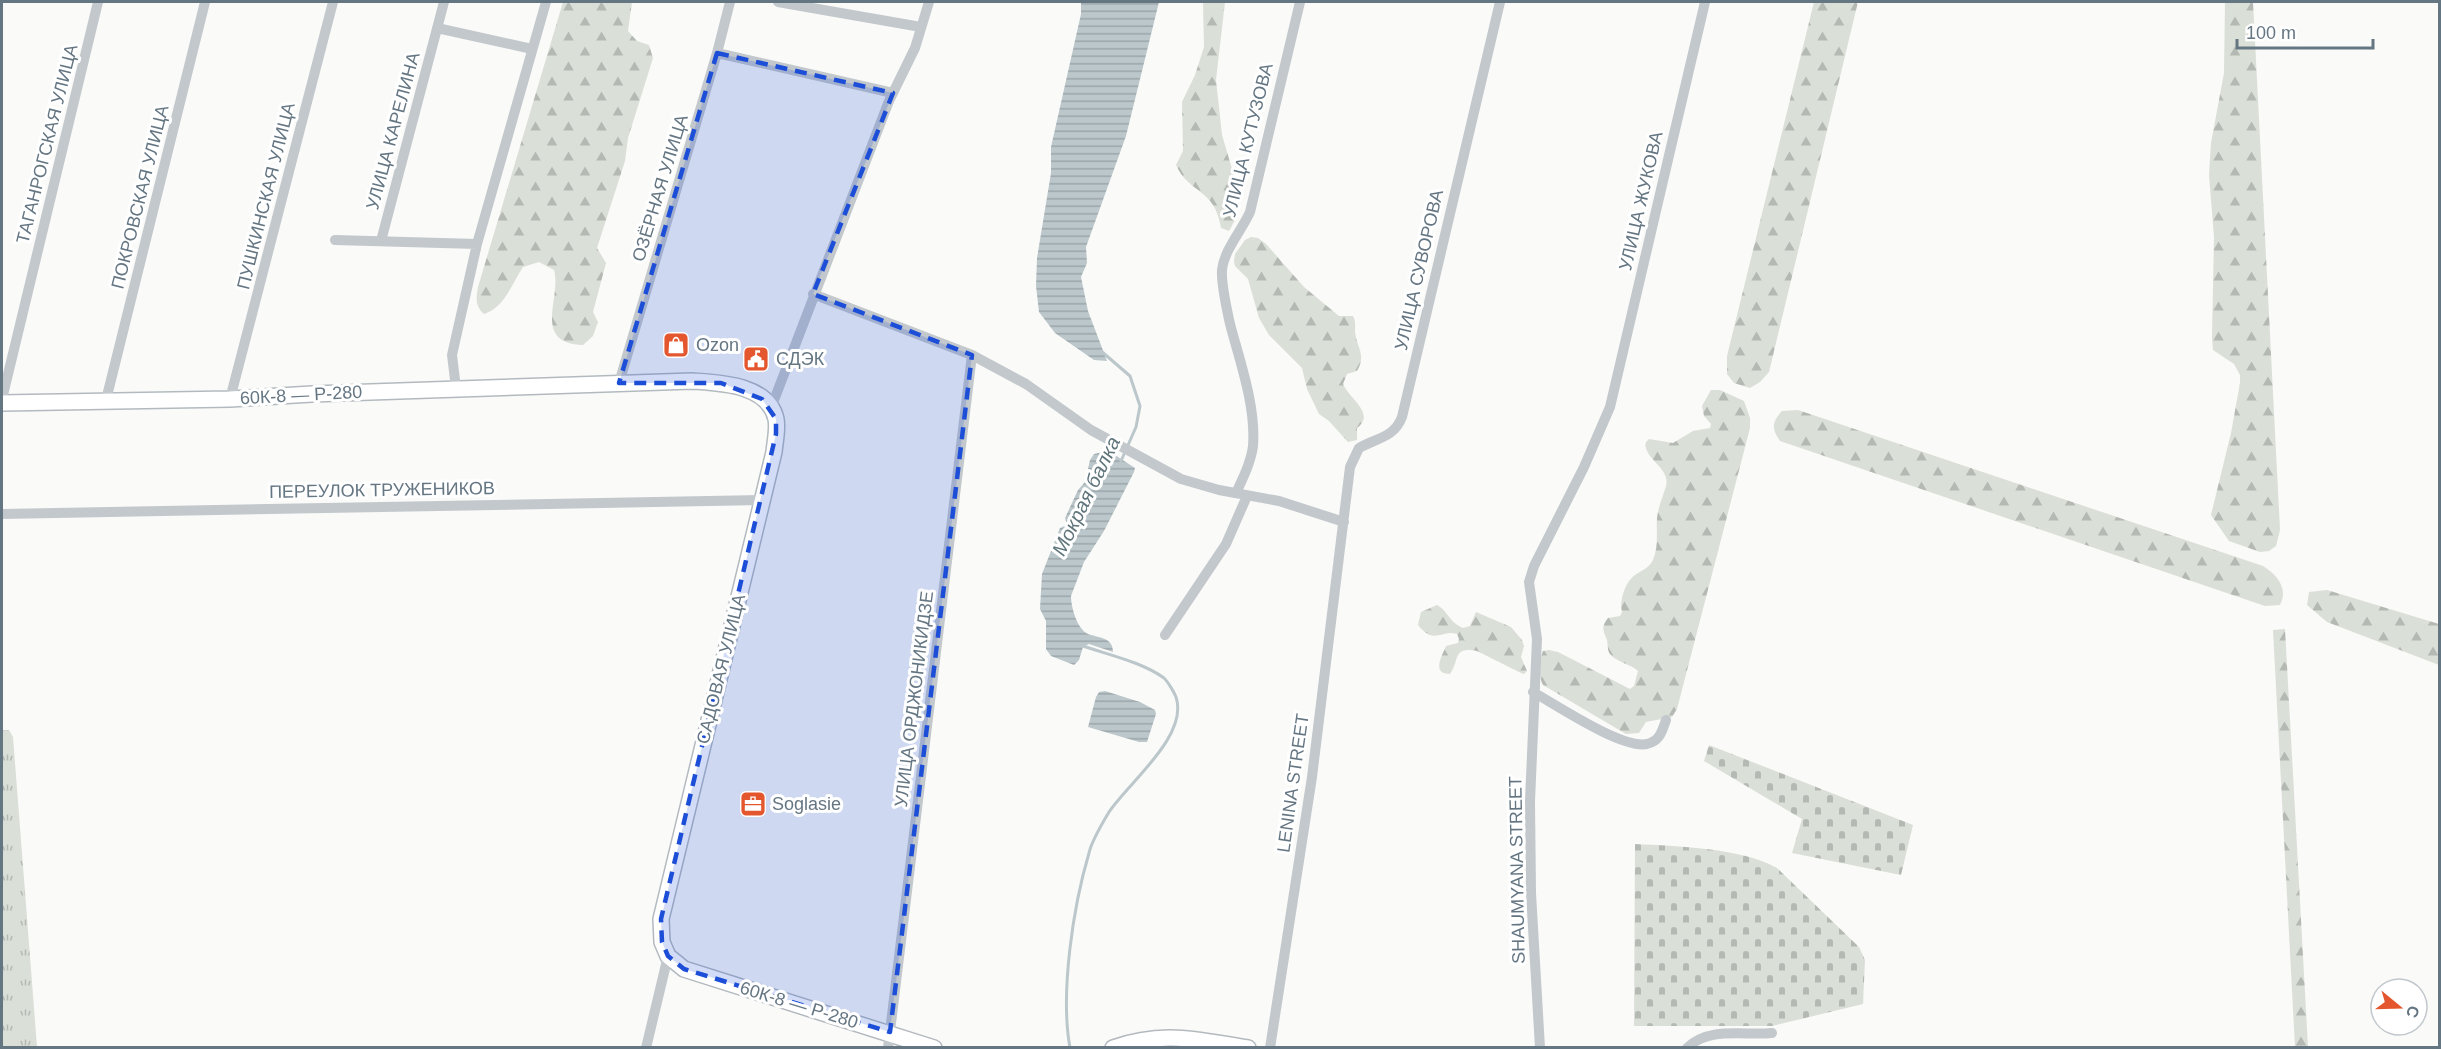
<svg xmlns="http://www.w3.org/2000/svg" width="2441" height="1049" viewBox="0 0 2441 1049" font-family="Helvetica,sans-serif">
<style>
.grass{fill:url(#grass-tufts)}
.forest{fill:url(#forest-firs)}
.cemetery{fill:url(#cemetery-stones)}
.water{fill:url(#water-rules)}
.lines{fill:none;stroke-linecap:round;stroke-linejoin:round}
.stream{stroke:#bbc7cb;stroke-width:3}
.secondary-casing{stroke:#b3babf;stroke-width:18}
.street{stroke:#c3c8cc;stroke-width:10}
.secondary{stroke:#fff;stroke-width:15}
.marked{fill:#1d4ed8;fill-opacity:0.2;stroke:#1d4ed8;stroke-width:4.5;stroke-dasharray:12 8;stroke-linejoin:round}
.labels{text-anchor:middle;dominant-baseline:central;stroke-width:6;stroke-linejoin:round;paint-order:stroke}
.street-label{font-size:18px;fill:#657683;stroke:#fff}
.poi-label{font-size:18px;fill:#657683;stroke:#fff;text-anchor:start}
.water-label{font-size:20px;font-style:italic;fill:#60757c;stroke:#fff}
</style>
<defs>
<pattern id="grass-tufts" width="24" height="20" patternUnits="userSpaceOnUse" patternTransform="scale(1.5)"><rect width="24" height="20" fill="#dadfd7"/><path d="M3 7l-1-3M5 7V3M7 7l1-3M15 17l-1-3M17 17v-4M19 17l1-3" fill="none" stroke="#b4b9b4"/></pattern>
<pattern id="forest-firs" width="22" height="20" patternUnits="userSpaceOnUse" patternTransform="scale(1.5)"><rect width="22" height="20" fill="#dadfd7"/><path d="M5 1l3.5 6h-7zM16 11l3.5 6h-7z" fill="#b4b9b4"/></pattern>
<pattern id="cemetery-stones" width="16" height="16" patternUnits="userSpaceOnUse" patternTransform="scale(1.5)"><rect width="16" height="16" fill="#dadfd7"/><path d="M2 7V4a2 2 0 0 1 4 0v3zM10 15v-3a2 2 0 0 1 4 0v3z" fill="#b4b9b4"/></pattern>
<pattern id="water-rules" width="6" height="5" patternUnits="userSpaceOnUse" patternTransform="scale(1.5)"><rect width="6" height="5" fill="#bbc7cb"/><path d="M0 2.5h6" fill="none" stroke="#9ca6aa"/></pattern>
</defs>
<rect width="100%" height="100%" fill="#fafaf8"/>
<path class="grass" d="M2 730H9L13 737 37 1047H2Z"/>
<path class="forest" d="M563 2H632L628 31 637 41 649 45 653 58 628 138 625 161 597 248 606 263 593 312 598 322 593 336 583 345C531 343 562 298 554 270L539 262 523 267C511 285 505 307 484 314 475 306 476 298 478 287Z
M1203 2H1225L1216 80 1222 135 1235 179V220L1229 231 1221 228C1215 188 1189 194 1176 165L1183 151 1182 102 1195 75 1204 47Z
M1814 2H1858L1769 372 1760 382 1750 388 1734 383 1727 374V356Z
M2225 2H2253L2280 530 2276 546 2269 551 2260 552 2229 541 2211 515 2231 433 2240 383V375L2234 364 2213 350 2212 338 2214 237 2209 175 2211 143 2224 73Z
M1251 237 1258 238 1266 244 1304 287 1339 316H1353C1356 322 1355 325 1355 331 1356 347 1367 354 1357 371L1347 374 1343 384C1350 400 1376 413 1357 428V440L1348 442 1329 421 1319 414 1307 389 1302 368 1269 335 1259 318 1248 279 1235 266 1234 261 1235 254 1245 240Z
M1711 390H1720L1744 401 1750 418V428L1677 709 1672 717 1646 722 1639 733 1626 734 1543 685C1538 676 1539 660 1543 651L1549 650 1558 652 1630 689 1634 686 1638 671C1631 664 1616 662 1610 654 1607 650 1608 644 1607 640 1603 630 1601 627 1608 618L1620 616 1622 612C1619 601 1625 582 1635 575 1642 570 1649 568 1653 560 1659 546 1656 532 1657 518 1658 507 1663 497 1666 486 1671 468 1642 458 1646 442L1649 439 1673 443 1693 431 1710 428 1711 424 1704 416 1702 406Z
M1798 410 2263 566C2276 574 2289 588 2280 605L2265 606 1780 441C1771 428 1772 422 1782 411Z
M2327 590 2439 624V665L2327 622 2307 605 2309 592Z
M1437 605C1449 612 1448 621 1463 628L1470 626 1476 612 1511 627 1522 640 1524 646 1521 657 1527 671 1524 674 1521 673 1477 651C1452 646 1460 660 1450 674 1431 674 1442 656 1446 646L1458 643 1459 639 1457 634C1441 629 1435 646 1418 625L1421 612Z
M2285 629 2308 1047H2295L2273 630Z"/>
<path class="cemetery" d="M1709 745 1913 825 1901 875 1792 853 1802 819 1704 761Z
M1635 844C1676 846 1742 848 1777 868L1859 947 1865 960 1863 1004 1772 1026H1634Z"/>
<path class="water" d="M1081 2H1159L1126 136 1086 247 1087 263 1081 277 1088 311 1107 361 1094 360 1055 333 1039 312 1036 286 1037 258 1051 173V147L1081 14Z
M1103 452 1115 455 1135 468 1134 472 1104 531 1084 562 1071 596C1071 607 1077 629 1088 634 1099 638 1113 637 1113 652L1089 644 1083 647 1079 660 1074 665 1051 656 1046 649V621L1040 609 1042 574 1060 528 1067 525 1065 518 1078 490 1085 482 1090 460 1094 454Z
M1105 691 1140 702 1155 710 1156 714 1147 742H1139L1088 727 1096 697 1099 692Z"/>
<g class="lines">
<path class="stream" d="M1101 351 1130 376 1140 406 1136 427 1121 461
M1070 1048C1060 993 1073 907 1089 853 1092 840 1102 824 1109 812 1128 783 1189 736 1176 697 1174 692 1168 682 1164 678 1142 662 1109 655 1083 646"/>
<defs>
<path id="secondary" d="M2 403 230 399 312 394 692 381C720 383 768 384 776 419 778 429 775 441 774 452L661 919 662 942 668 956 684 969 934 1048
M1113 1048C1163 1030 1197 1040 1248 1048"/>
</defs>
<use href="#secondary" class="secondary-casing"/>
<path class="street" d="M778 2 921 27
M437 28 532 49
M717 53 893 93
M335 240 477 244
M381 241 444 2
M813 294 972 355 1026 384 1091 430 1181 479 1219 490 1279 501 1344 522
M619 383 717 53 730 2
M456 388 452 355 477 244 546 2
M2 399 98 2
M230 399 333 2
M106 400 205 2
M771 408 889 101 915 48 929 2
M1236 493C1243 478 1251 462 1253 446 1256 406 1240 362 1230 324 1227 310 1221 284 1222 270 1224 250 1242 230 1250 212L1300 2
M2 514 762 500
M1165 635 1226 544 1247 496
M1533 692C1558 706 1622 749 1647 744 1660 741 1662 731 1666 720
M646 1048 668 956
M888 1048 972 355
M1270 1048 1312 777 1350 467 1359 448C1376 438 1394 438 1402 417L1500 2
M1540 1048 1531 893 1530 801 1537 639 1529 582 1534 566 1584 467 1610 407 1705 2
M1687 1048C1709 1026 1744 1036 1772 1033"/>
<use href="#secondary" class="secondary"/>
</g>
<path class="marked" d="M717 53 893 93 813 294 972 355 890 1032 684 969 668 956 662 942 661 919 776 434V419L762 399 721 383H619Z"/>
<defs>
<symbol id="shop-square" viewBox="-11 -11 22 22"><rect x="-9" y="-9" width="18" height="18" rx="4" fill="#e4572e" stroke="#fff"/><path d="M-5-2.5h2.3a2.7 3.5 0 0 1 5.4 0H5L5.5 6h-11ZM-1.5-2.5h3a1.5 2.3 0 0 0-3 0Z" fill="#fff"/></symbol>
<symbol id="civic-square" viewBox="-11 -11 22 22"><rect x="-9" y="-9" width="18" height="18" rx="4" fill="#e4572e" stroke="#fff"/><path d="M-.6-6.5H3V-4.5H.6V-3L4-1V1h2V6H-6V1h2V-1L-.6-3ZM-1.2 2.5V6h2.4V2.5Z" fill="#fff"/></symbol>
<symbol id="office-square" viewBox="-11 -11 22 22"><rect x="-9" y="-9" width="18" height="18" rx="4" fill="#e4572e" stroke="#fff"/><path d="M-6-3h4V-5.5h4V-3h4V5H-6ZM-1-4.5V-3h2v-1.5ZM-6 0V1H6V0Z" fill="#fff"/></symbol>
</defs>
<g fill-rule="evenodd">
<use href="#shop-square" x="661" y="330" width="30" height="30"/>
<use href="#civic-square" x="741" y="344" width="30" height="30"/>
<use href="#office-square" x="738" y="789" width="30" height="30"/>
</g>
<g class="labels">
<g class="street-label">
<text transform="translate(393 131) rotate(-75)">УЛИЦА КАРЕЛИНА</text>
<text transform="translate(1248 140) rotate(-76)">УЛИЦА КУТУЗОВА</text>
<text transform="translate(47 144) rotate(-76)">ТАГАНРОГСКАЯ УЛИЦА</text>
<text transform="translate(660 188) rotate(-73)">ОЗЁРНАЯ УЛИЦА</text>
<text transform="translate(266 196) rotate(-76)">ПУШКИНСКАЯ УЛИЦА</text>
<text transform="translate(140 197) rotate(-76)">ПОКРОВСКАЯ УЛИЦА</text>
<text transform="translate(1641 201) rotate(-77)">УЛИЦА ЖУКОВА</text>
<text transform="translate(1419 270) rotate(-77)">УЛИЦА СУВОРОВА</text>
<text transform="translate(301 395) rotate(-3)">60К-8 — Р-280</text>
<text transform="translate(382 490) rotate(-1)">ПЕРЕУЛОК ТРУЖЕНИКОВ</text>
<text transform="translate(721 669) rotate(-76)">САДОВАЯ УЛИЦА</text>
<text transform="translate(914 699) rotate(-83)">УЛИЦА ОРДЖОНИКИДЗЕ</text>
<text transform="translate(1293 783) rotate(-82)">LENINA STREET</text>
<text transform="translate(1517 870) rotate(-91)">SHAUMYANA STREET</text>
<text transform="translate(799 1005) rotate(17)">60К-8 — Р-280</text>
</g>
<g class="poi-label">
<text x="696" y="345">Ozon</text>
<text x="776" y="359">СДЭК</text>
<text x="772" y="804">Soglasie</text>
</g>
<g class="water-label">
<text transform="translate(1086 496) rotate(-64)">Мокрая балка</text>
</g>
</g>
<rect width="2441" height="1049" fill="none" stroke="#657683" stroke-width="6"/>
<g transform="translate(2399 1007) rotate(109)"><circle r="28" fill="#ffffff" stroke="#c1c8cd" stroke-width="1.5"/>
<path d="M0-4.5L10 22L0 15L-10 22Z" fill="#e4572e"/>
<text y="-9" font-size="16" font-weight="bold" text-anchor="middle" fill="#657683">С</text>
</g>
<path d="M2237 39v9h136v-9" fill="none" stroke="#657683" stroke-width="3"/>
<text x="2246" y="39" font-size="18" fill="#657683" stroke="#ffffff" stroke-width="4.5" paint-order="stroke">100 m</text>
</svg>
